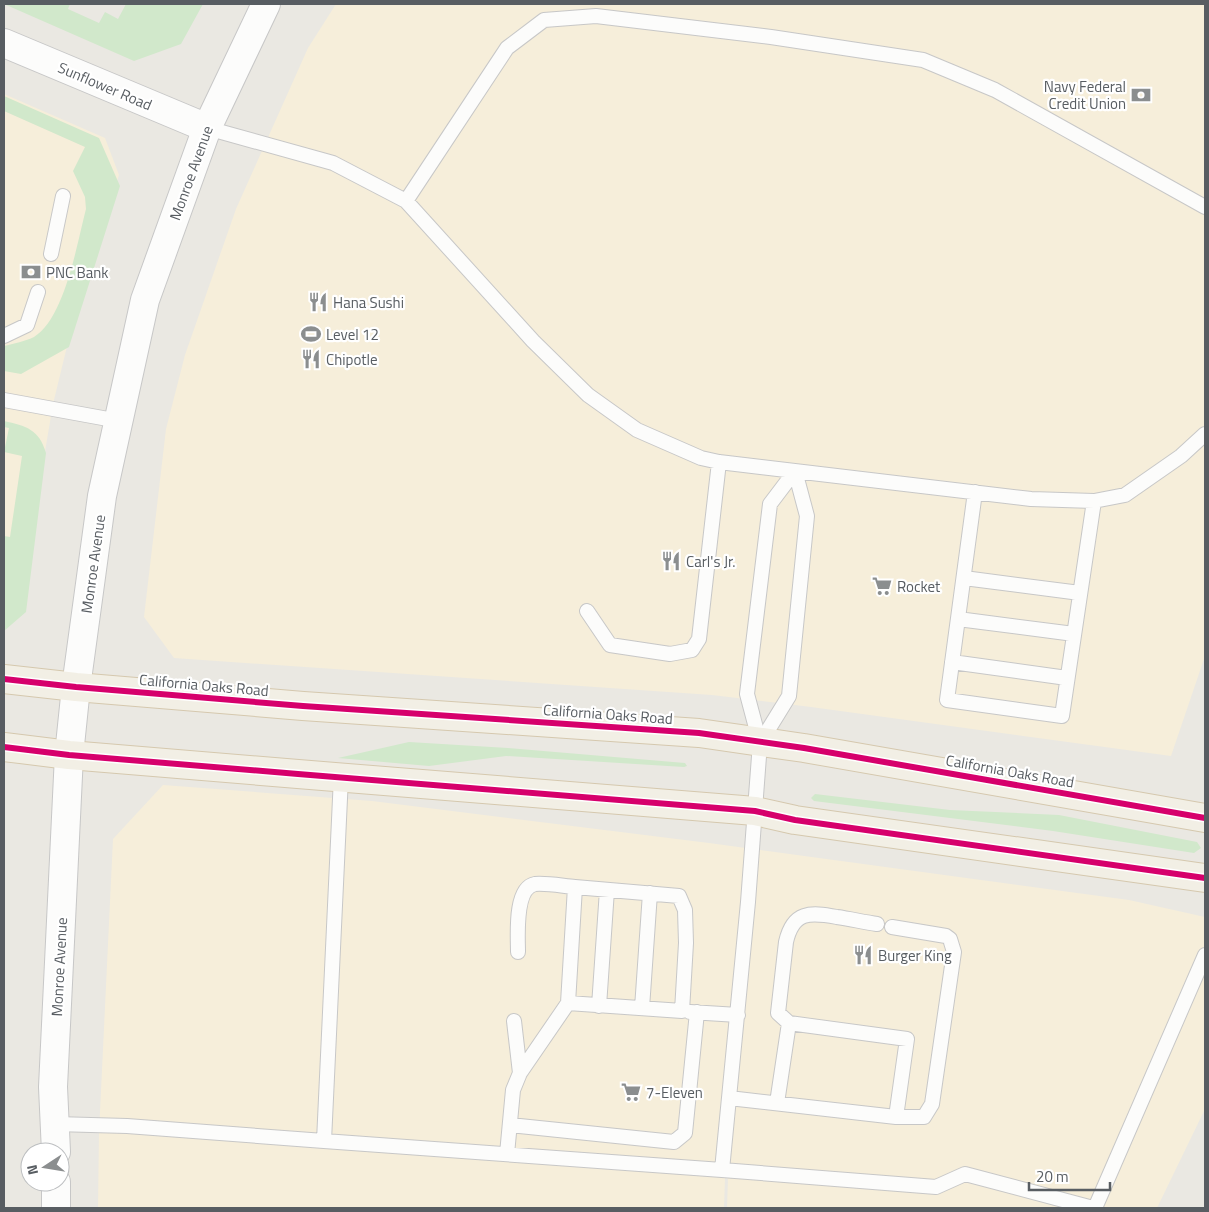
<svg xmlns="http://www.w3.org/2000/svg" width="1209" height="1212" viewBox="0 0 1209 1212" font-family="'Titillium Web',sans-serif">
<style>
.commercial{fill:#f6eeda}
.green{fill:#d1e8cb}
.lines{fill:none;stroke-linecap:round;stroke-linejoin:round}
.service-casing{stroke:#c7c7c7;stroke-width:16}
.minor-casing{stroke:#c7c7c7;stroke-width:30}
.tertiary-casing{stroke:#c7c7c7;stroke-width:30}
.primary-casing{stroke:#d5c8ae;stroke-width:30}
.service{stroke:#fcfcfb;stroke-width:14}
.minor{stroke:#fcfcfb;stroke-width:28}
.tertiary{stroke:#fcfcfb;stroke-width:28}
.primary{stroke:#f2efe5;stroke-width:28}
.cycleway-casing{stroke:#fff;stroke-width:9}
.cycleway{stroke:#d6006c;stroke-width:6}
.labels{text-anchor:middle;dominant-baseline:central;stroke-width:4.5;stroke-linejoin:round;paint-order:stroke}
.street-label{font-size:15px;fill:#585d62;stroke:#fff}
.poi-label{font-size:15px;fill:#585d62;stroke:#fff;text-anchor:start}
</style>
<rect width="100%" height="100%" fill="#eae8e2"/>
<path class="commercial" d="M336 4H1205V656L1171 756 811 707 712 695 174 658 144 617 166 429 185 355 236 209 308 48Z
M4 94 105 138 119 175 85 278 71 330 53 404 35 511 4 627Z
M163 785 372 801 709 843 1129 900 1205 917V1109L1157 1208H727L728 1179 725 1178 724 1208H98L99 1133 113 839Z"/>
<path class="green" d="M4 4H70L68 9 99 23 105 12 118 19 126 4H203L181 44 134 61Z
M4 96 99 138 120 186 69 347 21 374 4 371V346C13 344 26 341 34 337 65 318 77 243 86 209L85 197 73 171 85 147 4 111Z
M4 421C26 426 39 429 46 453L26 612 4 631V536L10 537 22 456 4 452 9 428 4 427Z
M409 742 508 748 685 763 687 766 684 767 506 756 429 766 338 758Z
M815 794 950 810 1059 815 1197 842 1201 848 1194 853 1053 831 814 801 811 798Z"/>
<g class="lines">
<defs>
<path id="service" d="M207 128 333 163 406 201 533 341 588 395 637 430 701 458 719 462 1031 499 1094 501 1125 495 1181 456 1205 434
M406 201 507 48 544 20 596 16 771 37 923 60 995 90 1205 207
M51 254 63 196
M4 336 27 325 38 292
M4 400 119 421
M795 471 770 504 747 694 760 743 748 902 722 1170 936 1187 965 1174 1093 1208
M975 492 947 700 1062 716 1094 501
M964 578 1080 593
M587 611 610 645 670 654 692 650 699 639 719 462
M958 619 1074 634
M952 662 1067 678
M760 743 789 696 807 516 795 471
M341 777 324 1141 722 1170
M892 927 946 936 950 939 954 952 932 1104 924 1117H896
M518 952C518 936 514 888 535 884 547 883 563 886 575 887
M599 1006 607 890
M642 1008 650 893
M690 1012 738 1015
M514 1021 520 1073
M729 1098 896 1117 907 1039 789 1023 778 1013 786 942C793 911 810 912 837 917 850 919 864 922 877 924
M777 1103 789 1023
M55 1124 127 1126 324 1141
M510 1125 674 1142 685 1133 697 1012
M507 1154 513 1090 520 1073 568 1003 575 887 679 896 685 910 686 943 682 1011 568 1003
M1095 1208 1205 955"/>
<path id="minor" d="M4 43 207 128
M56 1152 53 1087 69 755
M56 1182V1208"/>
<path id="tertiary" d="M69 755 76 687 102 496 145 300 207 128 266 4"/>
<path id="primary" d="M4 679 76 687 303 706 699 733 804 748 1205 818
M4 747 69 755 298 774 755 811 795 820 1205 878"/>
</defs>
<use href="#service" class="service-casing"/>
<use href="#minor" class="minor-casing"/>
<use href="#tertiary" class="tertiary-casing"/>
<use href="#primary" class="primary-casing"/>
<use href="#service" class="service"/>
<use href="#minor" class="minor"/>
<use href="#tertiary" class="tertiary"/>
<use href="#primary" class="primary"/>
<defs>
<path id="cycleway" d="M4 679 76 687 303 706 699 733 804 748 1205 818
M4 747 69 755 298 774 755 811 795 820 1205 878"/>
</defs>
<use href="#cycleway" class="cycleway-casing"/>
<use href="#cycleway" class="cycleway"/>
</g>
<defs>
<symbol id="bank-bare" viewBox="-9 -9 18 18"><path d="M-6-4H6V4H-6ZM0-2.3a2.3 2.3 0 1 0 0 4.6a2.3 2.3 0 1 0 0-4.6Z" fill="#8b8e8f" stroke="#fff" stroke-width="2.5" paint-order="stroke"/></symbol>
<symbol id="restaurant-bare" viewBox="-9 -9 18 18"><path d="M-5-6h1v4h1v-4h1v4h1v-4h1v5L-1.5 .5V6h-2V.5L-5-1ZM5-6V6H3V1.5H1.5Q1.5-4 5-6Z" fill="#8b8e8f" stroke="#fff" stroke-width="2.5" paint-order="stroke"/></symbol>
<symbol id="stadium-bare" viewBox="-9 -9 18 18"><path d="M0-5a6.5 5 0 1 0 0 10a6.5 5 0 1 0 0-10ZM-3.5-1.8h7v3.6h-7Z" fill="#8b8e8f" stroke="#fff" stroke-width="2.5" paint-order="stroke"/></symbol>
<symbol id="supermarket-bare" viewBox="-9 -9 18 18"><path d="M-6-5.5h2.5l.6 2H6L4.5 2H-2.5L-4.4-4H-6ZM-1.5 3.2a1.3 1.3 0 1 0 .1 0ZM3 3.2a1.3 1.3 0 1 0 .1 0Z" fill="#8b8e8f" stroke="#fff" stroke-width="2.5" paint-order="stroke"/></symbol>
</defs>
<g fill-rule="evenodd">
<use href="#bank-bare" x="1127" y="81" width="28" height="28"/>
<use href="#bank-bare" x="17" y="258" width="28" height="28"/>
<use href="#restaurant-bare" x="304" y="288" width="28" height="28"/>
<use href="#stadium-bare" x="297" y="320" width="28" height="28"/>
<use href="#restaurant-bare" x="297" y="345" width="28" height="28"/>
<use href="#restaurant-bare" x="657" y="547" width="28" height="28"/>
<use href="#supermarket-bare" x="868" y="572" width="28" height="28"/>
<use href="#restaurant-bare" x="849" y="941" width="28" height="28"/>
<use href="#supermarket-bare" x="617" y="1078" width="28" height="28"/>
</g>
<g class="labels">
<g class="street-label">
<text transform="translate(105 86) rotate(23)">Sunflower Road</text>
<text transform="translate(191 173) rotate(-70)">Monroe Avenue</text>
<text transform="translate(93 564) rotate(-82)">Monroe Avenue</text>
<text transform="translate(204 685) rotate(5)">California Oaks Road</text>
<text transform="translate(608 714) rotate(4)">California Oaks Road</text>
<text transform="translate(1010 771) rotate(10)">California Oaks Road</text>
<text transform="translate(59 967) rotate(-87)">Monroe Avenue</text>
</g>
<g class="poi-label">
<text x="1126" y="86" text-anchor="end">Navy Federal<tspan x="1126" dy="17">Credit Union</tspan></text>
<text x="46" y="272">PNC Bank</text>
<text x="333" y="302">Hana Sushi</text>
<text x="326" y="334">Level 12</text>
<text x="326" y="359">Chipotle</text>
<text x="686" y="561">Carl's Jr.</text>
<text x="897" y="586">Rocket</text>
<text x="878" y="955">Burger King</text>
<text x="646" y="1092">7-Eleven</text>
</g>
</g>
<rect width="1209" height="1212" fill="none" stroke="#585d62" stroke-width="10"/>
<g transform="translate(45 1167) rotate(258)"><circle r="24" fill="#ffffff" stroke="#bcbec0"/>
<path d="M0-4L9 19L0 12L-9 19Z" fill="#8b8e8f"/>
<text y="-8" font-size="14" font-weight="bold" text-anchor="middle" fill="#585d62">N</text>
</g>
<path d="M1029 1182v8h81v-8" fill="none" stroke="#585d62" stroke-width="2.5"/>
<text x="1036" y="1182" font-size="15" fill="#585d62" stroke="#ffffff" stroke-width="4" paint-order="stroke">20 m</text>
</svg>
